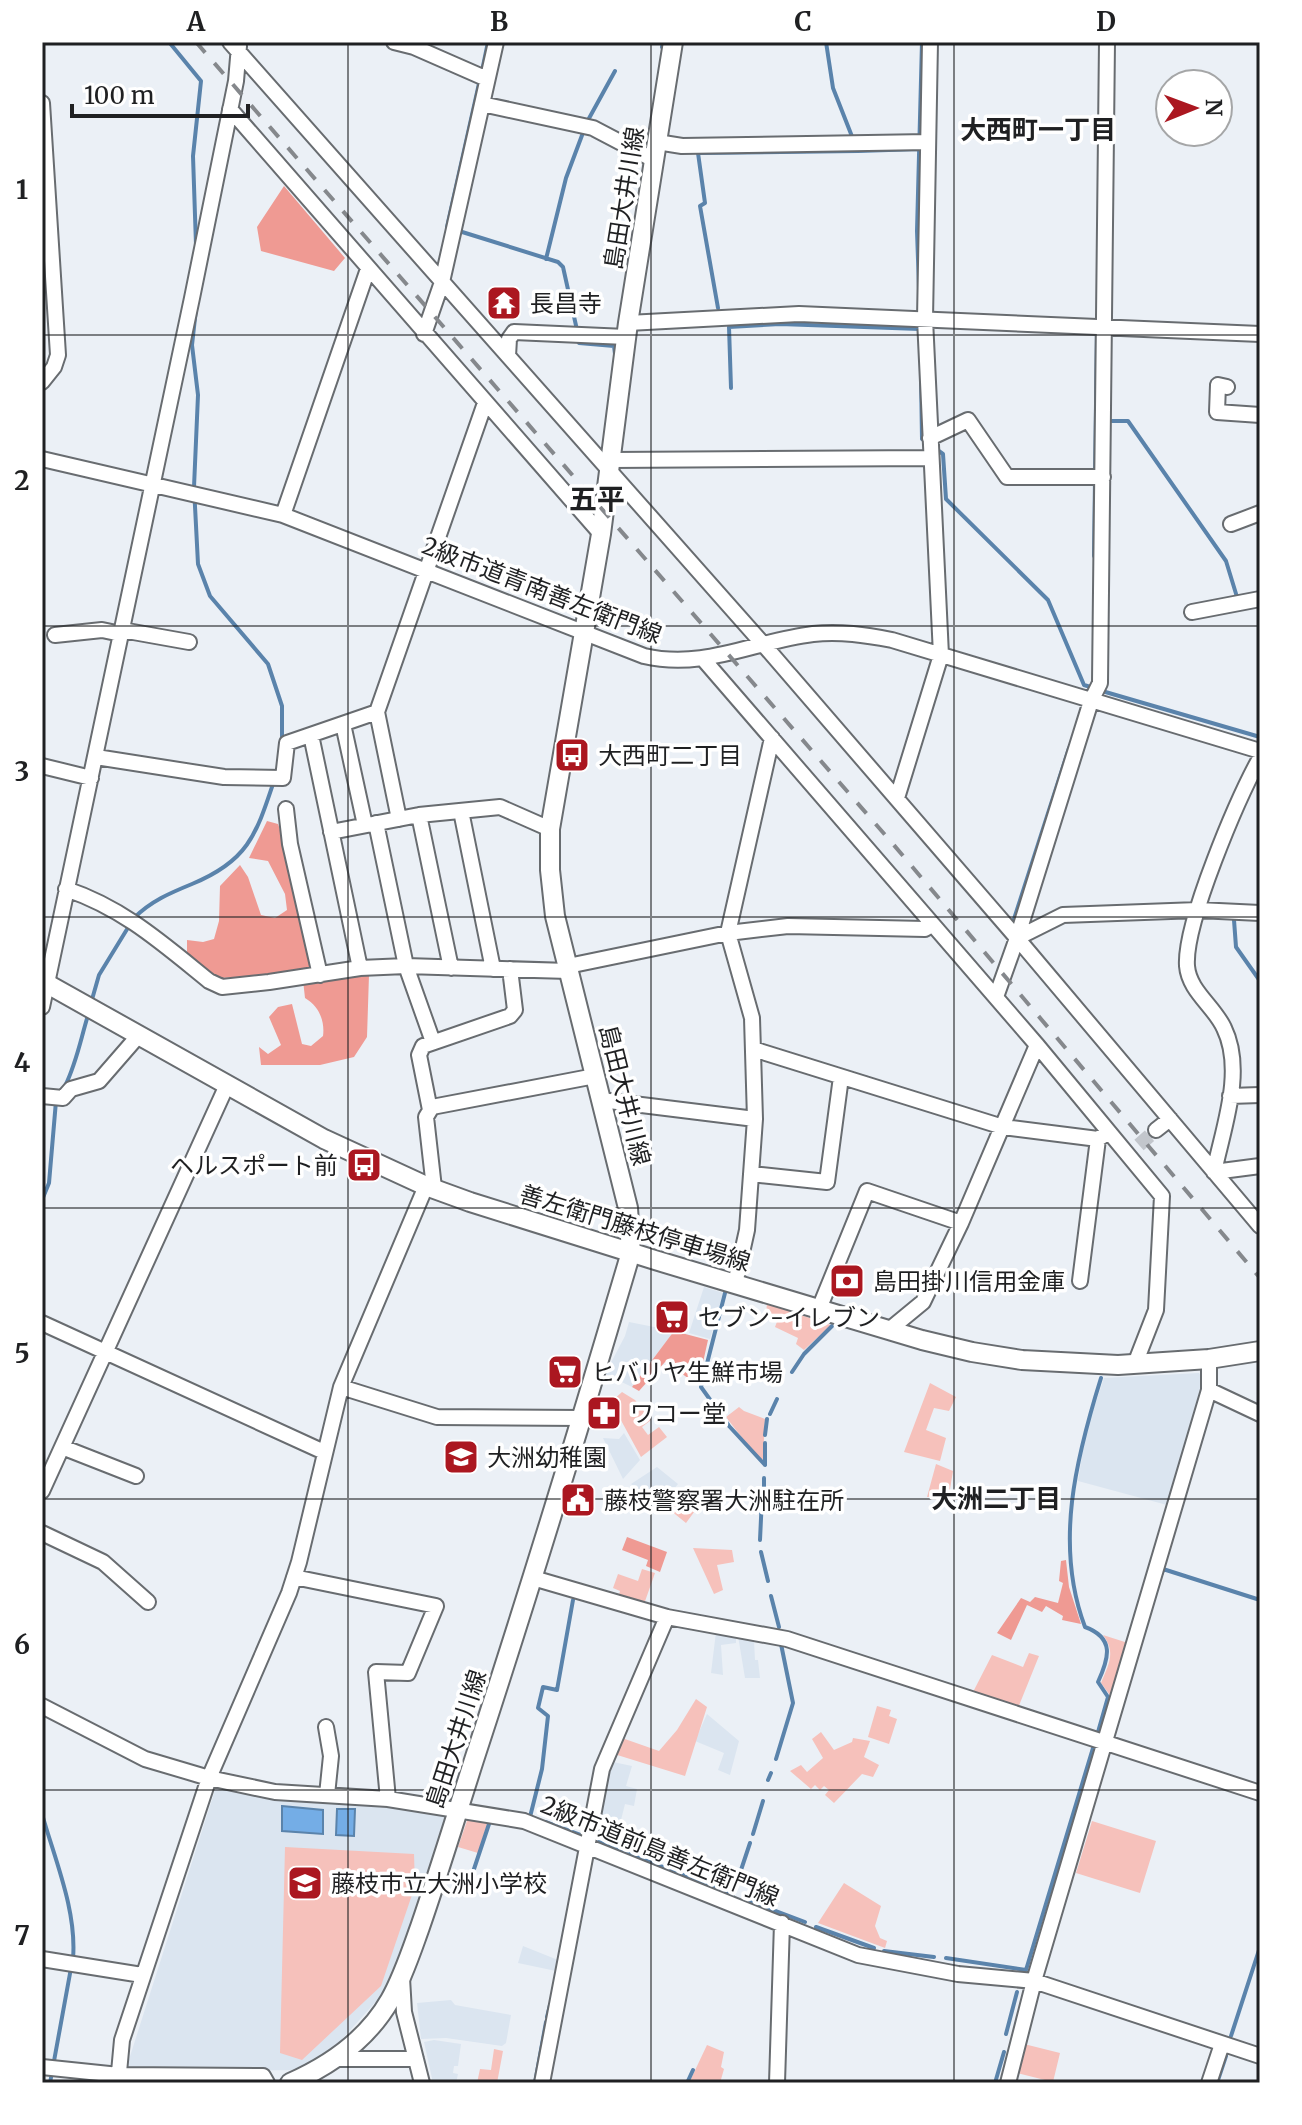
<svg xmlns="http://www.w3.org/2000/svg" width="1302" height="2125" viewBox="0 0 1302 2125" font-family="Merriweather,'Noto Sans JP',serif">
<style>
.built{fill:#dbe5f0}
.green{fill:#f6c1bb}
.forest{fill:#ef9a93}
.water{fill:#74ade6;stroke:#5a83ab;stroke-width:2}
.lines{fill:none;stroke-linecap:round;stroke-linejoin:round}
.stream{stroke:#5a83ab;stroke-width:4}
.minor-tunnel{stroke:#c2c6cc;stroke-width:14;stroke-dasharray:14 7;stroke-linecap:butt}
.minor-casing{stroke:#686c70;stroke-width:18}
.major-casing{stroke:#686c70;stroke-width:22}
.minor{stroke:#fff;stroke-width:14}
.major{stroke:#fff;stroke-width:18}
.rail{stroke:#85888c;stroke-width:4;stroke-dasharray:14 14;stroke-linecap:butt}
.grid{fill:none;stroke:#1f2022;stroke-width:2;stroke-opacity:0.55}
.labels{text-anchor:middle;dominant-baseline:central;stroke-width:7;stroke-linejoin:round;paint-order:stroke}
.street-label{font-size:24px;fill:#1f2022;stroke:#fff}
.poi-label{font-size:24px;fill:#1f2022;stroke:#fff;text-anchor:start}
.neighbourhood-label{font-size:26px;font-weight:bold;fill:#1f2022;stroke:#fff}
.quarter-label{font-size:28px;font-weight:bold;fill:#1f2022;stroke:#fff}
.neatline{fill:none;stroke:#1f2022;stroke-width:3}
.grid-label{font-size:26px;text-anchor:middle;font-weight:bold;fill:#1f2022}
</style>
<rect width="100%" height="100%" fill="#ebf0f6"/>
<path class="built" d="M704 1287 723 1293 710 1339 689 1333Z
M629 1322 674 1331 632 1387 605 1374 625 1336Z
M1199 1373 1203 1380 1167 1505 1078 1481 1086 1431 1104 1378Z
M624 1433 640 1460 623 1479 603 1438 619 1439Z
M657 1467 678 1484 660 1506 631 1484Z
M716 1632 736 1636V1643L721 1645 723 1675 711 1673Z
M738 1636 754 1641 755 1660H758L760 1678H745Z
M707 1714 739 1741 730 1775 718 1770 724 1753 695 1741Z
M613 1762 632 1766 626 1786 637 1789 634 1806 625 1804 616 1840 598 1835 609 1771Z
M216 1787 250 1795 380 1804 448 1817 402 1949 380 1997 327 2056 299 2070 125 2072Z
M702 1857 735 1869 729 1885 697 1873Z
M523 1946 558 1960 556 1971 518 1963Z
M451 2000 455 2005 511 2015 506 2043 502 2046 446 2038 421 2039 417 2003Z
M434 2040 461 2044 458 2066H454L453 2073 458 2074 456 2083H433L424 2042Z"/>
<path class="green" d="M767 1304 831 1325 804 1350 796 1344 798 1338 775 1327 778 1319 766 1312Z
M930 1383 956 1397 949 1411 934 1408 926 1430 946 1438 940 1461 904 1452Z
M622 1392 635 1400 651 1420 642 1427 648 1435 659 1427 667 1437 641 1457 611 1402Z
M739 1407 744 1411 765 1419 763 1459 759 1460 726 1417Z
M936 1464 953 1471 949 1495 927 1497Z
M678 1489 700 1504 686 1523 665 1506Z
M693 1548 732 1550 734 1562 717 1565 723 1590 714 1594Z
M642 1569 655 1573 643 1607 618 1599 620 1591 613 1588 618 1574 638 1581Z
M1103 1635 1128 1643 1112 1698 1101 1683C1109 1664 1116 1652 1103 1635Z
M1029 1653 1039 1656 1018 1708 972 1694 992 1655 1023 1667Z
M696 1699 707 1707 685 1776 614 1754 622 1738 659 1751 677 1730Z
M877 1706 891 1710 889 1716 897 1719 889 1744 868 1737Z
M821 1732 834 1750 852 1742 853 1738 870 1741 864 1757 879 1765 873 1777 862 1774 834 1803 825 1795 829 1790 824 1786 820 1790 815 1785 811 1789 790 1771 801 1765 807 1772 823 1758 812 1739Z
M468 1818 488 1821 478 1853 458 1847Z
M1092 1821 1156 1841 1140 1893 1076 1873Z
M285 1847 414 1854 415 1886 381 1986 302 2060 280 2053Z
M844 1883 881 1906 875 1926 880 1938 887 1941 885 1948 818 1923Z
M1024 2044 1060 2053 1053 2082 1017 2073Z
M707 2045 724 2052 721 2067 724 2069 720 2083H689Z
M494 2049 503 2051 497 2083H477L480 2069 491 2070Z"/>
<path class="forest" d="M284 186 345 258 334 271 261 251 257 227Z
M267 821 278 824 289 856 312 967 294 975 218 978 187 956V940L203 942 214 939 219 921 220 886 240 865 248 877 261 915 275 918 287 910 285 894 268 861 249 858Z
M369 975 367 1037 354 1057 320 1065H261L259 1047 268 1054 281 1045 269 1017 278 1007 292 1004 302 1044 311 1046 323 1036C325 1021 319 1006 305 998L303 980Z
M674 1331 708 1340 698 1385 665 1362 639 1391 632 1387Z
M627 1537 667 1552 660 1572 646 1566 648 1560 622 1550Z
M1066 1560 1069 1587 1081 1624 1062 1620 1063 1616 1046 1606 1042 1612 1027 1605 1011 1640 997 1633 1021 1598 1030 1602 1035 1597 1058 1603 1063 1583 1059 1581 1061 1561Z"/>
<path class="water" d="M282 1806 323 1810V1834L282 1831Z
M337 1809H355L354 1836 336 1835Z"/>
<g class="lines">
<path class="stream" d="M169 42 201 81 193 156 196 245
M826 42 833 88 853 139
M662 47 663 42
M482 71 488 42
M587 122 615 71
M858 151 919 149
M451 228 447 227 480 79
M459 231 558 262 563 267 577 330
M546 259 566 178 584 130
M919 288 917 231 922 42
M718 308 700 206 705 203 698 153 858 151
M196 309 192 345 198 395 194 487 198 564 210 596 268 664 282 706V741
M578 339 579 343 614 346 615 354
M921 376 922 439 926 442
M731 388 729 327 780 324 920 329
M1112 421H1128L1226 561 1237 597 1242 596
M936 449 943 454 946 499 1048 600 1084 685 1094 688
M1094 556 1097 328
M1102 691 1260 737
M134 918C151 901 170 893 192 884 248 861 256 835 274 781
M1234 920 1236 947 1260 981
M1013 922 1069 748
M91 1003 99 975 129 926
M65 1086C77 1062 81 1037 89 1012
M42 1200 49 1183 56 1101
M725 1293 701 1387 729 1426 765 1465
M792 1372 804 1354 832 1326
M770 1414 777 1399
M765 1435 767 1419
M765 1465V1443
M764 1486V1478
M760 1540 762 1497
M761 1552 768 1581
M1162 1573 1163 1569 1260 1600
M771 1596 779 1627
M1098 1732 1108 1697 1098 1682C1109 1658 1115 1638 1085 1627 1054 1545 1076 1458 1101 1378
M776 1759 793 1703 781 1644
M768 1780 771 1773
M42 1814C55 1860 77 1911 73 1959
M533 1818 530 1817 542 1769 548 1716 538 1708 543 1687 557 1690 573 1600
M546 1822 581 1835
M753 1834 763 1801
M596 1841 733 1894 750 1843
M466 1893 490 1821
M746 1900 805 1922
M816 1927 874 1948
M884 1951 934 1957
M946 1958 1026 1970 1093 1748
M547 2017 550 2005
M1006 2034 1017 1992
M1231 2036 1260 1947
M50 2083 71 1968
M535 2083 546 2022
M687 2083 693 2070
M995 2083 1004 2052
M1217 2083 1226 2056"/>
<path class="minor-tunnel" d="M1139 1145 1156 1130"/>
<defs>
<path id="minor" d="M230 42 763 644 1017 938 1260 1226
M394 42 414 47 487 79
M42 103 58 355 54 367 42 382
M482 104 593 128 654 160
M230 109 601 534
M657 142 682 146 928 142
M628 323 799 314 1260 334
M424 334 442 282 496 42
M508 356 509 339 514 332 626 337
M1227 387 1218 385 1217 412 1260 415
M930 438 968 420 1007 477H1103
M42 459 283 515 644 656C705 670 754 641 813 634 840 631 866 635 892 640L1260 751
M611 460 931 458
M283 515 368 269
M1231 524 1260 513
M1192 612 1260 599
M122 630 189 642
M55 635 102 630 121 634
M704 660 1037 1045 1162 1196 1156 1310 1135 1364
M377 712 399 819
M343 724 365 825
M311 735 360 968
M96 757 224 777 283 778 287 743 377 712 485 403
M42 766 91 778
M897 798 941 655 925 319 930 42
M286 809 290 844 320 975
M461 811 493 969
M419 815 451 968
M376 823 406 966 433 1042
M331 832 419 815 500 807 550 829
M66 889C123 908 162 943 209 981L222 987 269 982 360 968 406 966 569 971
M1017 938 1063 915 1198 910 1260 913
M568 966 728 933 788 926 925 929 932 925
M996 997 1017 938 1091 701 1100 683 1107 42
M42 1007 192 298 236 81 239 46
M753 1049 1003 1127 1098 1139 1109 1132
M42 1096 63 1098 71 1089 99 1081 139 1035
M1230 1096 1260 1095
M601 1100 755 1119
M430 1110 419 1055 423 1046 510 1016 515 1010 510 969
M1156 1130 1170 1119
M1214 1172C1223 1128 1245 1071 1224 1028 1214 1006 1189 991 1187 966 1184 923 1238 798 1260 758
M1214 1172 1260 1166
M751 1174 827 1182 841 1077
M434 1188 426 1117 432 1107 595 1076
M1080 1281 1098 1139
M735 1284 747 1230 755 1119 752 1018 728 933 772 738
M819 1309 867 1191 961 1223
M42 1323 324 1452
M889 1330 923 1302 961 1223 1037 1045
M341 1387 437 1417 582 1418
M1209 1390 1260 1414
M62 1447 136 1476
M42 1491 227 1085
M42 1533 103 1562 148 1602
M294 1577 436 1606 408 1673 376 1672 388 1799
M533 1578 667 1617 787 1639 1260 1793
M42 1706 145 1759 209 1778 275 1792 388 1799 524 1821 858 1955 958 1974 1034 1981 1260 2056
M326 1727 331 1756 327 1795
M42 1959 142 1975
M402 1978 404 2012 422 2083
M335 2059H416
M42 2067 119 2075 263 2076 267 2083
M118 2083 122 2040 209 1778 289 1593 299 1562 341 1387 426 1186
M542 2083 602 1769 667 1617
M777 2083 782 1923
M1008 2083 1034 1981 1209 1390V1359
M1209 2083 1222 2044"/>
<path id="major" d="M42 981 324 1139 426 1186 470 1202 655 1260 922 1340 972 1352 1022 1360 1118 1365 1209 1359 1260 1351
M290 2083C331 2065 367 2040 390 2000 403 1977 411 1952 420 1927 439 1872 456 1816 474 1760 529 1592 581 1422 631 1252L628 1208 555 916 550 870V829L601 534 628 323 673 42"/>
</defs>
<use href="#minor" class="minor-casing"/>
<use href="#major" class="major-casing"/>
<use href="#minor" class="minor"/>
<use href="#major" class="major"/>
<path class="rail" d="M196 42 893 844 1260 1278"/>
</g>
<path class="grid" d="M348 42V2083M651 42V2083M954 42V2083M42 335H1260M42 626H1260M42 917H1260M42 1208H1260M42 1499H1260M42 1790H1260"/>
<defs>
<symbol id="temple-square" viewBox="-11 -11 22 22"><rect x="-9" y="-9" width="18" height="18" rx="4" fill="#ab1720" stroke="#fff"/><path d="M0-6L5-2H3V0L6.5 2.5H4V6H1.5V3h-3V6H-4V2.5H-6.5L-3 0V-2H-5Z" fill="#fff"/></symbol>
<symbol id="bus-square" viewBox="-11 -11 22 22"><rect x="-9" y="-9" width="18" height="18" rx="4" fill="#ab1720" stroke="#fff"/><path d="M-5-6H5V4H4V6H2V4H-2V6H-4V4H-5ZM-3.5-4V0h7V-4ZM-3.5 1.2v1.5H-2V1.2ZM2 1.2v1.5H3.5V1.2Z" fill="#fff"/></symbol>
<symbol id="bank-square" viewBox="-11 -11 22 22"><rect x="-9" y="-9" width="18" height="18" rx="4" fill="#ab1720" stroke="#fff"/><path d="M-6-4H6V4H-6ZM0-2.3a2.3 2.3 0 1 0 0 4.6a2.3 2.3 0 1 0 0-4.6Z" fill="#fff"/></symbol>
<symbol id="supermarket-square" viewBox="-11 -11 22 22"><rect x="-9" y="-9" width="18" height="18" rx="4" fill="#ab1720" stroke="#fff"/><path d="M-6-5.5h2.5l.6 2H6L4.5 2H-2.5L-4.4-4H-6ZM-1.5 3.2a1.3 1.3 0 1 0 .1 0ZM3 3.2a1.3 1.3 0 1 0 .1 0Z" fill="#fff"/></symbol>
<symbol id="pharmacy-square" viewBox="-11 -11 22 22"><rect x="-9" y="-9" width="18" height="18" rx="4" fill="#ab1720" stroke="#fff"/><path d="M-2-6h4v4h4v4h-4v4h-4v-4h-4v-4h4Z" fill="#fff"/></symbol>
<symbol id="school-square" viewBox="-11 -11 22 22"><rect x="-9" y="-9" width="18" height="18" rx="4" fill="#ab1720" stroke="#fff"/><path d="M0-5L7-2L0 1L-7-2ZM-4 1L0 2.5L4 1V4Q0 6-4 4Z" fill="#fff"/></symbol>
<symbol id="civic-square" viewBox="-11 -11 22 22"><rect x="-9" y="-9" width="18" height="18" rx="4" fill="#ab1720" stroke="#fff"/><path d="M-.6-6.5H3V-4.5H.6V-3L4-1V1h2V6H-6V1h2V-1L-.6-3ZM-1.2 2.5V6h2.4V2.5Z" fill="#fff"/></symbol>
</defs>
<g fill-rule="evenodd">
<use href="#temple-square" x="484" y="283" width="40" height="40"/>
<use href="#bus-square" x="552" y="735" width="40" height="40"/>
<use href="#bus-square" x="344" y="1145" width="40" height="40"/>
<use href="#bank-square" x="827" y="1261" width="40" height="40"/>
<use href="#supermarket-square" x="652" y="1297" width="40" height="40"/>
<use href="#supermarket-square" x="545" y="1352" width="40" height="40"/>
<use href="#pharmacy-square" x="584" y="1393" width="40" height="40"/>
<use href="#school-square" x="441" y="1437" width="40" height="40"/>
<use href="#civic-square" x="558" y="1480" width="40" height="40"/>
<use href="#school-square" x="285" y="1863" width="40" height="40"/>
</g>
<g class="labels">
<g class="street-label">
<text transform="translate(624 198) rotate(-81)">島田大井川線</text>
<text transform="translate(542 590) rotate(21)">2級市道青南善左衛門線</text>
<text transform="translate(625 1095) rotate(76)">島田大井川線</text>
<text transform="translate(635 1228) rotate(17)">善左衛門藤枝停車場線</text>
<text transform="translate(456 1739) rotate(-72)">島田大井川線</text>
<text transform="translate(660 1851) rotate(22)">2級市道前島善左衛門線</text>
</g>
<g class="poi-label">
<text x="530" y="303">長昌寺</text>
<text x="598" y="755">大西町二丁目</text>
<text x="338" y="1165" text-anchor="end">ヘルスポート前</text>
<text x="873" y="1281">島田掛川信用金庫</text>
<text x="698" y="1317">セブン-イレブン</text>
<text x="591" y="1372">ヒバリヤ生鮮市場</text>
<text x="630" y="1413">ワコー堂</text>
<text x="487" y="1457">大洲幼稚園</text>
<text x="604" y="1500">藤枝警察署大洲駐在所</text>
<text x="331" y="1883">藤枝市立大洲小学校</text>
</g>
<g class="neighbourhood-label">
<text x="1038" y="129">大西町一丁目</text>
<text x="996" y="1498">大洲二丁目</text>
</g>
<g class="quarter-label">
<text x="597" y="499">五平</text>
</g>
</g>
<rect width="1302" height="2125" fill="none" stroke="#ffffff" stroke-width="88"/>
<g transform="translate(1194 108) rotate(89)"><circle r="38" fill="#ffffff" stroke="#a5a6a7" stroke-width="2"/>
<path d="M0-6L14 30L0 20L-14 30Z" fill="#ab1720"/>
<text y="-12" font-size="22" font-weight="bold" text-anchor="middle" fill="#1f2022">N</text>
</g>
<path d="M72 104v12h176v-12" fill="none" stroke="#1f2022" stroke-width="4"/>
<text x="84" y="104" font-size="24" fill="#1f2022" stroke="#ffffff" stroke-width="6" paint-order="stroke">100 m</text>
<rect x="44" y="44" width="1214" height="2037" class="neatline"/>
<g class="grid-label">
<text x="196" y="31">A</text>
<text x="499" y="31">B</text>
<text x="803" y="31">C</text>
<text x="1106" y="31">D</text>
<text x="22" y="199">1</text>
<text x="22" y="490">2</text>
<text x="22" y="781">3</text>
<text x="22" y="1072">4</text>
<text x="22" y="1363">5</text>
<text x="22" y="1654">6</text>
<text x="22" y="1945">7</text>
</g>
</svg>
